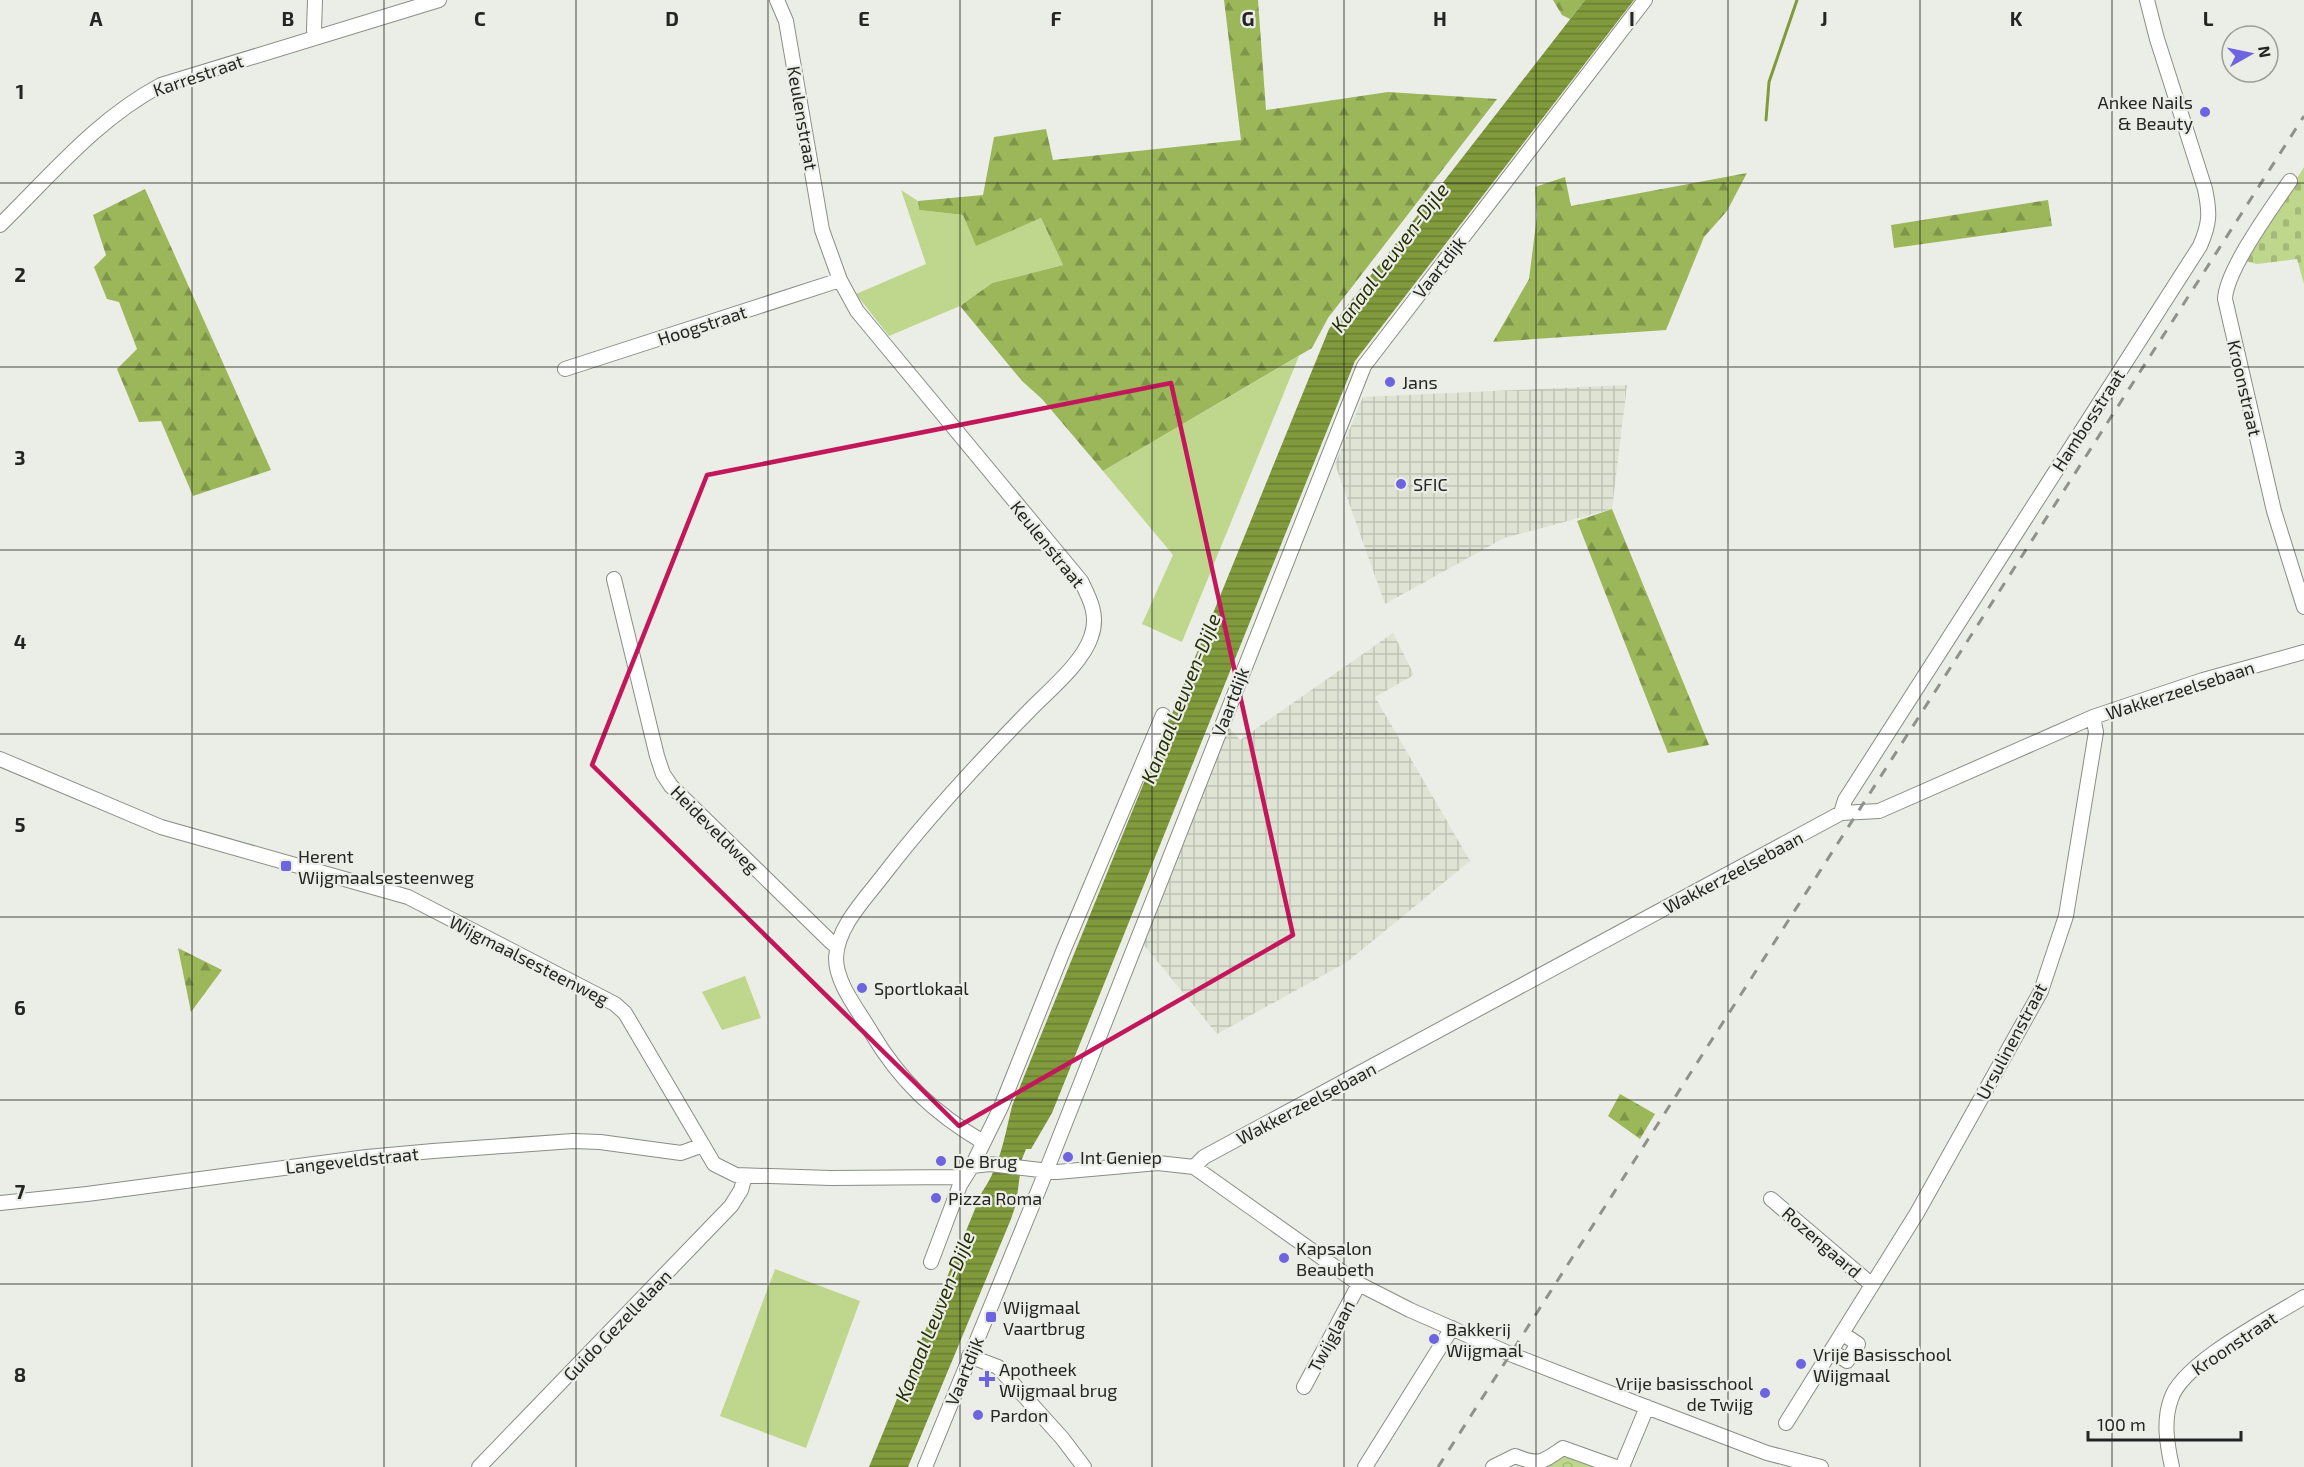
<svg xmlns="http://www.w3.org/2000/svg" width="2304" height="1467" viewBox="0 0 2304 1467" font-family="'Exo 2',sans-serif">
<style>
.industrial{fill:url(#industrial-grid)}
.green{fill:#bfd78c}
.forest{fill:url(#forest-firs)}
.cemetery{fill:url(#cemetery-stones)}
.park{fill:url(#park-crowns)}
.water{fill:url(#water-rules)}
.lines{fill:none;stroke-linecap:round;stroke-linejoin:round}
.stream{stroke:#809a3c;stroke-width:3}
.minor-casing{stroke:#8a8d86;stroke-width:16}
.minor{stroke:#fff;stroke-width:14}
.rail{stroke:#8f918b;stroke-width:3;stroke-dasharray:10 10;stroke-linecap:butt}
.marked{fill:none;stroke:#c2185b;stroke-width:4.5;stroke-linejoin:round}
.grid{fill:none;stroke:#252623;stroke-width:1.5;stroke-opacity:0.55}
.poi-dot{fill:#6c65df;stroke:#ebeee6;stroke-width:2}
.labels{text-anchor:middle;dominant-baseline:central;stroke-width:4.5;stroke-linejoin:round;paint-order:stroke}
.street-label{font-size:18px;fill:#252623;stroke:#ebeee6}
.poi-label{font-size:18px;fill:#252623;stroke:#ebeee6;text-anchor:start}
.water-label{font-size:20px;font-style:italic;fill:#263008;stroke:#ebeee6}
.grid-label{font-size:20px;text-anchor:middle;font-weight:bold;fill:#252623;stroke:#ebeee6;stroke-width:4.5;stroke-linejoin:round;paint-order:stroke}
</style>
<defs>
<pattern id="industrial-grid" width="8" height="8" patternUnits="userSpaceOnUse" patternTransform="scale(1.5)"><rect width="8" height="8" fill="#dee3d4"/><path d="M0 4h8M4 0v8" fill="none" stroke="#bec3b6"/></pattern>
<pattern id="forest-firs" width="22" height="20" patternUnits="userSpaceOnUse" patternTransform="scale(1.5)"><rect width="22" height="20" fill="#9cb75a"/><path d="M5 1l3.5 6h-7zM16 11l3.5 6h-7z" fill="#7f954a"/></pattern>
<pattern id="cemetery-stones" width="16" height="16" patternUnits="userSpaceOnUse" patternTransform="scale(1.5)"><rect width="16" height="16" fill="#bfd78c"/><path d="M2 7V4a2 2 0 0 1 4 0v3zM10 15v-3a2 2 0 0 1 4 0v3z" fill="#a4b878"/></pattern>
<pattern id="park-crowns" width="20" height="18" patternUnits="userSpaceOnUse" patternTransform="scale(1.5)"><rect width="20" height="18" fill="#bfd78c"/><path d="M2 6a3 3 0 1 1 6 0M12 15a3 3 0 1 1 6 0" fill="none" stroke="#a4b878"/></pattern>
<pattern id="water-rules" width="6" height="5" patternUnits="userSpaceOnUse" patternTransform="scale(1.5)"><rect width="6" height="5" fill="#809a3c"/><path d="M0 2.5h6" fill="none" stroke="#697d32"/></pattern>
</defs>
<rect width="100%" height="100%" fill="#ebeee6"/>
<path class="industrial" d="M1627 385 1612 509 1504 538 1385 604 1335 464 1363 397Z
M1393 633 1414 675 1375 697 1470 861 1347 962 1217 1034 1139 939 1227 725 1240 740Z"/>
<path class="green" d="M901 190 918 201 919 210 963 215 976 245 1041 218 1063 265 992 283 960 306 889 336 856 294 926 264Z
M1299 356 1182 642 1142 624 1173 555 1103 471Z
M745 976 761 1018 722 1030 702 992Z
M775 1269 860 1301 806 1448 720 1416Z"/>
<path class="forest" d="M1224 0H1258L1266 110 1388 92 1497 99 1328 318 1312 348 1103 471 1042 399 1022 381 960 306 992 283 1063 265 1041 218 976 246 963 215 919 210 918 201 983 195 994 137 1046 129 1053 160 1241 140Z
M1553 0H1585L1570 19 1562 15Z
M1747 173 1727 211 1704 237 1666 330 1493 342 1529 279 1537 216 1535 187 1565 177 1571 206Z
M145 189 271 470 193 496 161 421 139 422 117 369 137 349 119 302 107 299 94 267 106 255 93 215Z
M2048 200 2052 226 1894 248 1891 225Z
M1612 509 1709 745 1668 753 1577 521Z
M178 948 222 970 191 1012Z
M1620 1094 1655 1114 1640 1139 1608 1116Z"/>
<path class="cemetery" d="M2304 167V284L2297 259 2257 264 2246 261Z"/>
<path class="park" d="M1567 1453 1604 1467H1541Z"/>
<path class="water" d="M1585 0H1634L1355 361 1052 1113 1031 1149H1026L1022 1159 1016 1204 1011 1219 908 1467H869L982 1192C1000 1167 1005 1135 1012 1106L1329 329Z"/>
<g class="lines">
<path class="stream" d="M1766 120 1769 82 1797 0"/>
<defs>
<path id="minor" d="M315 0 314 30 316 37
M777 0 786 21 822 230 840 280 857 311 1081 581C1090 599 1099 616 1091 637 1082 664 1047 692 1027 713 977 764 929 816 885 873 867 897 837 926 836 958 836 984 859 1011 871 1032 900 1081 934 1113 983 1142
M2290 181C2273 206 2226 270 2225 299L2274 511 2304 607
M0 225C51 175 97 119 161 85L439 0
M565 369 840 280
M614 579 657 756 663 774 671 786 832 943 838 945
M0 759 161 827 408 897 615 1004 625 1013 714 1164 736 1175 831 1178 957 1177 964 1175 972 1166 990 1164 1057 1172 1158 1163 1194 1167 1359 1284 1410 1310 1515 1356 1641 1405 1767 1453 1821 1467
M1841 813 1845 800 2200 246C2210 223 2210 213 2205 189L2157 39 2147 0
M1194 1167 1204 1157 1841 813 1879 811 2093 717 2203 680 2304 652
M1771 1199 1872 1285
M0 1203 87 1194 367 1157 433 1151 573 1141 600 1142 681 1153 703 1145
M931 1262 960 1185 972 1166 1001 1107 1064 949 1163 715
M1832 1351 1847 1361 1858 1344 1843 1334
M969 1356 998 1367 1062 1438 1084 1467
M1304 1387 1359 1284
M1786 1423 1917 1213 2041 991 2066 916 2096 732 2093 717
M479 1467 731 1206 741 1190 745 1176
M925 1467 1041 1184 1364 366 1645 0
M1365 1467 1452 1328
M1493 1467 1515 1456C1540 1466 1542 1462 1563 1448L1616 1467
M1622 1467 1647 1407
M2172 1467C2167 1444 2163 1421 2171 1399 2182 1363 2270 1318 2304 1297"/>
</defs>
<use href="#minor" class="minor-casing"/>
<use href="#minor" class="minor"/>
<path class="rail" d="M1438 1467 2304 116"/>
</g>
<path class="marked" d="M1171 383 1293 935 959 1126 592 765 707 475Z"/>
<path class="grid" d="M192 0V1467M384 0V1467M576 0V1467M768 0V1467M960 0V1467M1152 0V1467M1344 0V1467M1536 0V1467M1728 0V1467M1920 0V1467M2112 0V1467M0 183H2304M0 367H2304M0 550H2304M0 734H2304M0 917H2304M0 1100H2304M0 1284H2304"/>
<g class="poi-dot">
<circle cx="2205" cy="112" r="6"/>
<circle cx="1390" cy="382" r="6"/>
<circle cx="1401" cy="484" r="6"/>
<rect x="280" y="860" width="12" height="12" rx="3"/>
<circle cx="862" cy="988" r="6"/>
<circle cx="1068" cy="1157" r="6"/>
<circle cx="941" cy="1161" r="6"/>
<circle cx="936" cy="1198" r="6"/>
<circle cx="1284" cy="1258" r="6"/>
<rect x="985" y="1311" width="12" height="12" rx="3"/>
<circle cx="1434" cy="1339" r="6"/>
<circle cx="1801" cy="1364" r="6"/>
<path d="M984 1370h6v6h6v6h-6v6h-6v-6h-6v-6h6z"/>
<circle cx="1765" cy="1393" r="6"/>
<circle cx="978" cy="1415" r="6"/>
</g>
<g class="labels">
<g class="street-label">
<text transform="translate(198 75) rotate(-19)">Karrestraat</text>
<text transform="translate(803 118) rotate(80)">Keulenstraat</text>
<text transform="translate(1439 267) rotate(-52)">Vaartdijk</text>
<text transform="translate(702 325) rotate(-18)">Hoogstraat</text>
<text transform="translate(2245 388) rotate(77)">Kroonstraat</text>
<text transform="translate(2088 420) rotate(-57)">Hambosstraat</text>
<text transform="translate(1048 544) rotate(51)">Keulenstraat</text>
<text transform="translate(2180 690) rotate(-18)">Wakkerzeelsebaan</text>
<text transform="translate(1230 702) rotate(-69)">Vaartdijk</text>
<text transform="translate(715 829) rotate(45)">Heideveldweg</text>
<text transform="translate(1733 872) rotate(-28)">Wakkerzeelsebaan</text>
<text transform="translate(529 960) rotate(27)">Wijgmaalsesteenweg</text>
<text transform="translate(2011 1041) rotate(-62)">Ursulinenstraat</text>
<text transform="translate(1306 1103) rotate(-28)">Wakkerzeelsebaan</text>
<text transform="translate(352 1160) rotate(-6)">Langeveldstraat</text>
<text transform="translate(1822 1242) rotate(41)">Rozengaard</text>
<text transform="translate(617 1325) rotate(-46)">Guido Gezellelaan</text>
<text transform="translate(1331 1336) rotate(-62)">Twijglaan</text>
<text transform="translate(2234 1343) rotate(-34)">Kroonstraat</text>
<text transform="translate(964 1371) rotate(-68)">Vaartdijk</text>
</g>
<g class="poi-label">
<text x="2193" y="102" text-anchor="end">Ankee Nails<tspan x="2193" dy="21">&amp; Beauty</tspan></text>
<text x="1402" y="382">Jans</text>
<text x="1413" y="484">SFIC</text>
<text x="298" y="856">Herent<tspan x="298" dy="21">Wijgmaalsesteenweg</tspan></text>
<text x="874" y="988">Sportlokaal</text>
<text x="1080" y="1157">Int Geniep</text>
<text x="953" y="1161">De Brug</text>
<text x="948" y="1198">Pizza Roma</text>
<text x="1296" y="1248">Kapsalon<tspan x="1296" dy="21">Beaubeth</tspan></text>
<text x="1003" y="1307">Wijgmaal<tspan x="1003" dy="21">Vaartbrug</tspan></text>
<text x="1446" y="1329">Bakkerij<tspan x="1446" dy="21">Wijgmaal</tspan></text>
<text x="1813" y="1354">Vrije Basisschool<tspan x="1813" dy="21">Wijgmaal</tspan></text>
<text x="999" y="1369">Apotheek<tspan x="999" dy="21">Wijgmaal brug</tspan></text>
<text x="1753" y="1383" text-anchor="end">Vrije basisschool<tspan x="1753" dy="21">de Twijg</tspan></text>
<text x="990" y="1415">Pardon</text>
</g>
<g class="water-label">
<text transform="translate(1389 257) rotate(-53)">Kanaal Leuven-Dijle</text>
<text transform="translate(1180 698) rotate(-68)">Kanaal Leuven-Dijle</text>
<text transform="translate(934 1316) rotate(-68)">Kanaal Leuven-Dijle</text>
</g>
</g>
<g class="grid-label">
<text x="96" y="26">A</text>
<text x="288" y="26">B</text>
<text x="480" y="26">C</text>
<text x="672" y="26">D</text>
<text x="864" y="26">E</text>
<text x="1056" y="26">F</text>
<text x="1248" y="26">G</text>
<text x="1440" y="26">H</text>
<text x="1632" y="26">I</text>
<text x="1824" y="26">J</text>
<text x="2016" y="26">K</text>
<text x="2208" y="26">L</text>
<text x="20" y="99">1</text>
<text x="20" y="282">2</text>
<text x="20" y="465">3</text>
<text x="20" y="649">4</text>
<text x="20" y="832">5</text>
<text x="20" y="1015">6</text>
<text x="20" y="1199">7</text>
<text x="20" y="1382">8</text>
</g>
<g transform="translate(2250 54) rotate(81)"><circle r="28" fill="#ebeee6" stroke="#9c9e98" stroke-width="1.5"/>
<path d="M0-4.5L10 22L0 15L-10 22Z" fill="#6c65df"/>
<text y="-9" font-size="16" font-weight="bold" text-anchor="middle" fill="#252623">N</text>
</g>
<path d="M2088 1431v9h153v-9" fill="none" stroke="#252623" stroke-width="3"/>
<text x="2097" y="1431" font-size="18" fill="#252623" stroke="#ebeee6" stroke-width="4.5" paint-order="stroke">100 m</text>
</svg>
